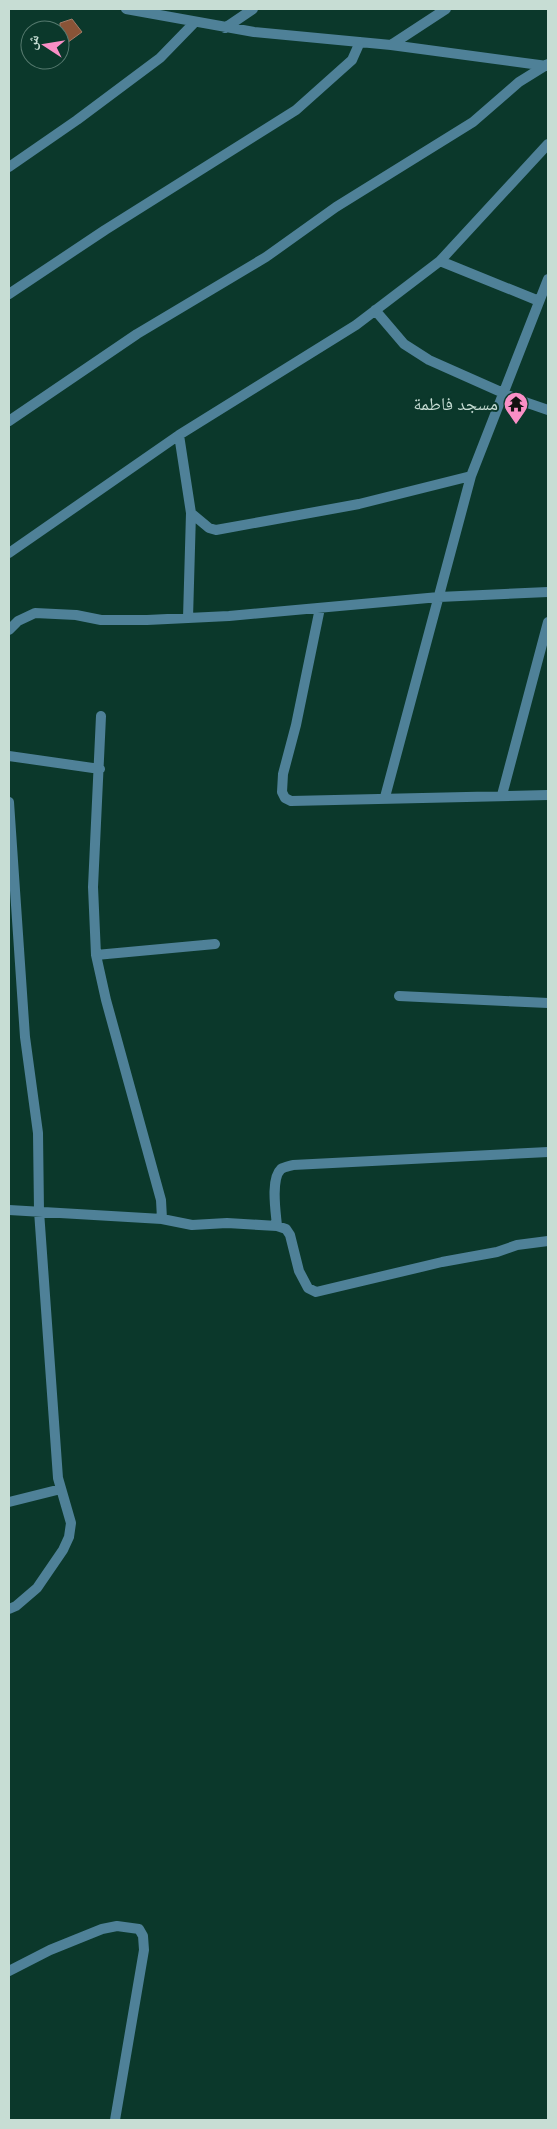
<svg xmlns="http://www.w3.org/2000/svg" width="557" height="2129" viewBox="0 0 557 2129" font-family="Karla,'Noto Naskh Arabic',sans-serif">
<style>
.building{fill:#895437;stroke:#a17c69}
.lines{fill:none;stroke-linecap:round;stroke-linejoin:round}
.minor{stroke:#4f8198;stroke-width:10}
.labels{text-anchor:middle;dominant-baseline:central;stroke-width:4;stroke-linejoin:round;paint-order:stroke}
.poi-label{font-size:18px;fill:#c7ddd4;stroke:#0b382b;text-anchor:end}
</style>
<rect width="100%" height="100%" fill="#0b382b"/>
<path class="building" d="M72 19 82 32 60 48V23Z"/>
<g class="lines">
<path class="minor" d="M126 9 254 32 391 45 547 66
M225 28 253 9
M391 45 446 9
M9 167 77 120 160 58 195 22
M9 294 105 230 296 110 352 60 360 42
M539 301 440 261 548 144
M375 310 404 344 429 360 519 400 548 410
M9 421 137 334 266 257 336 207 473 122 519 82 548 64
M179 435 191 513 209 528 216 530 359 504 471 476
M9 553 179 435 356 325 440 261
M320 608 296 725 283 774 282 792 285 798 291 801 548 795
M188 618 191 513
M9 630 18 621 35 613 76 615 101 620H147L229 616 439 597 548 592
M101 716 93 887 96 955 106 1000 161 1200 162 1219
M9 756 100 769
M502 795 548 622
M385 797 471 476 548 279
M9 802 25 1037 38 1133 39 1211 58 1478 71 1523 69 1537 63 1550 37 1588 16 1606 9 1609
M96 955 215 944
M399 996 548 1003
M9 1210 162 1219 192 1225 227 1223 277 1226 286 1229 290 1235 299 1271 308 1288 316 1292 442 1262 497 1252 517 1245 548 1241
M277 1226C276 1213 270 1179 281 1169 284 1167 290 1166 293 1165L548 1152
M9 1502 61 1489
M9 1971 50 1950 102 1929 117 1926 139 1929 143 1936 144 1950 115 2120"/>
</g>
<defs>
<symbol id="temple-pin" viewBox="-11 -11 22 30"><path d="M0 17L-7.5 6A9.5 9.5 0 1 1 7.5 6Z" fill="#fa8fc6" stroke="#0b382b"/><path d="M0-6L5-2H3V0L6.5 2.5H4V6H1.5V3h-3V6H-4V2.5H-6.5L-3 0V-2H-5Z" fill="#111"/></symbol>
</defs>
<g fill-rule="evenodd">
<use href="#temple-pin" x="502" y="390" width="28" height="38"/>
</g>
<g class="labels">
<g class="poi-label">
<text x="498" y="404">مسجد فاطمة</text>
</g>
</g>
<rect width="557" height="2129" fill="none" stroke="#c7ddd4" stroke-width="20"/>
<g transform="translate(45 45) rotate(282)"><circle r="24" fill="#0b382b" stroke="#567a6f"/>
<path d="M0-4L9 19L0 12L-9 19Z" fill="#fa8fc6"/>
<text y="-8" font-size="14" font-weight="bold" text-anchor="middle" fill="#c7ddd4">ش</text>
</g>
</svg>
